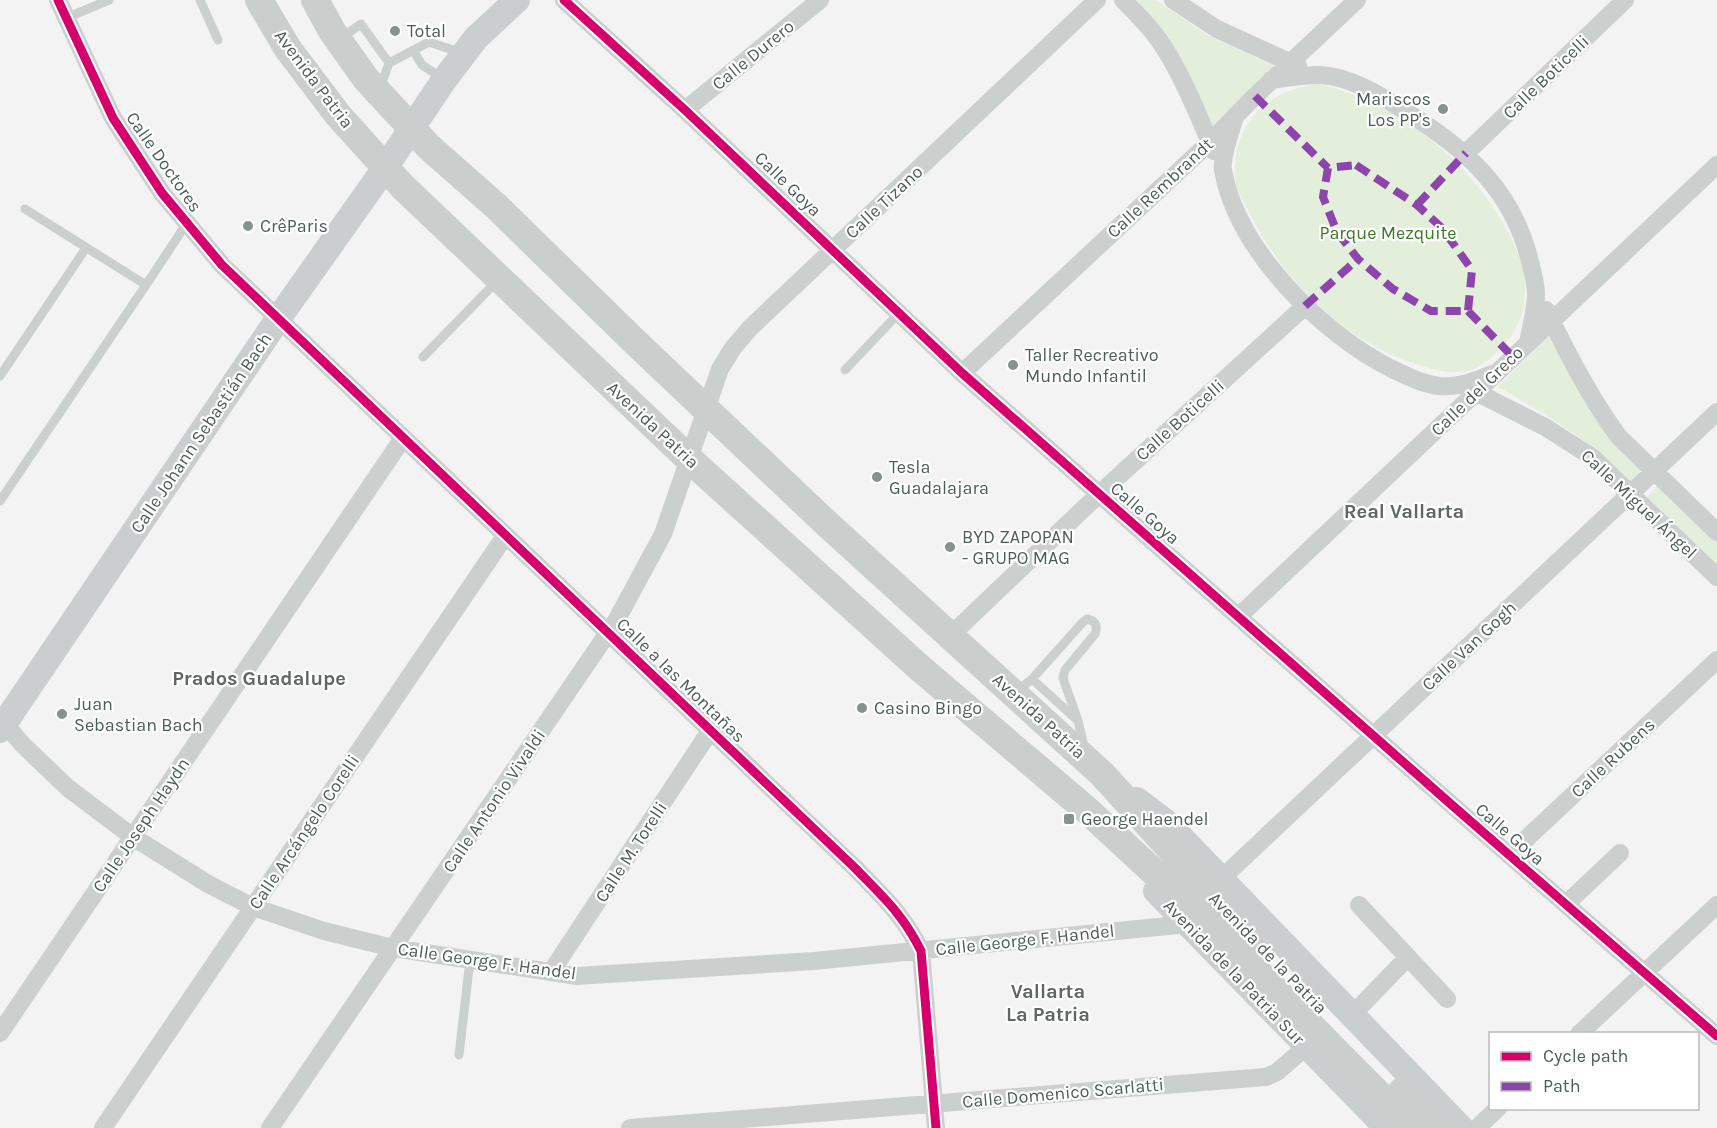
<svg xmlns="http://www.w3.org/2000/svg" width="1717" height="1128" viewBox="0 0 1717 1128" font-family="Karla,sans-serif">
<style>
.green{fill:#e3efdb}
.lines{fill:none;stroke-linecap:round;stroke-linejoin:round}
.lane{stroke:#cbcfce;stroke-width:9}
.street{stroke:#cbcfce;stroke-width:18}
.secondary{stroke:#cbcece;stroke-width:26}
.primary{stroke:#cacecd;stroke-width:28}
.quiet{stroke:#8e44ad;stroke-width:8;stroke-dasharray:15 8;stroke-linecap:butt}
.cycleway-casing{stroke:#fff;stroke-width:13}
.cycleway{stroke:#d6006c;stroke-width:9}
.poi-dot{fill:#87928f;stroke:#fff;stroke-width:2}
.labels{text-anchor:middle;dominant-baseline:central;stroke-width:4.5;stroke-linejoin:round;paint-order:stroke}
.poi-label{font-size:18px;fill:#4c5e58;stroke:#fff;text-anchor:start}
.street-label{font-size:18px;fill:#4c5e58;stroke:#fff}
.park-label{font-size:18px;fill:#3b7923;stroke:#fff}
.neighbourhood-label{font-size:20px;font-weight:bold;fill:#5f6665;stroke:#fff}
</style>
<rect width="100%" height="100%" fill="#f4f3f4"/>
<path class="green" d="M1131 0H1156L1207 35 1274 65 1212 127 1183 61 1161 29Z
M1317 84C1398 100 1477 166 1512 240 1528 273 1532 307 1510 338 1502 349 1482 368 1468 371 1462 372 1456 371 1450 372 1440 372 1429 368 1419 365 1347 345 1278 275 1247 208 1243 200 1237 192 1236 183 1232 162 1238 136 1251 119 1269 97 1290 88 1317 84Z
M1548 337 1565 365 1641 470 1629 482C1592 441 1545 414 1498 387Z
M1660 483 1717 540V565L1647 497Z"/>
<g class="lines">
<path class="lane" d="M200 0 218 40
M66 18 109 0
M341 38 361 24 389 63
M413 50 422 65 442 78
M380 88 389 63 429 42 462 53
M146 285 187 223
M423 357 498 280
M845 370 899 313
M0 376 86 248
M0 501 146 285 25 209
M1032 679 1076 719
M1016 692 1032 679 1083 622 1087 619C1096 621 1098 626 1095 634L1065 670 1063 678 1078 721 1084 746
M459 1055 470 960"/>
<path class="street" d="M58 0 113 118 162 193 222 265 854 867C882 896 903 914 921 951L936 1128
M564 0 685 110 962 373 1453 806 1717 1036
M1123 0C1137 14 1152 29 1163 46 1184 78 1198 116 1214 151
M1173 0 1217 29 1298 66
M1271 80C1287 78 1305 74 1321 75 1351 77 1380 95 1405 111 1467 149 1515 192 1531 266 1533 274 1536 284 1536 293 1536 309 1531 327 1528 343
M685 110 820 0
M1235 117C1231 130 1221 158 1223 170 1237 250 1322 334 1392 369 1407 376 1422 384 1439 386 1457 388 1475 381 1492 374
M1466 153 1625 0
M1546 310C1568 354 1590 398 1619 437L1717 532
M962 373 1210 142 1255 96 1357 0
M1466 387 1545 427 1592 457 1717 577
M1238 617 1717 165
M951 635 1098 495 1305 306
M0 718 23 745 68 788 133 837 208 884 253 907 324 931 393 948 577 976 814 961 1188 924
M1509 855 1717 660
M1221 879 1717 412
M1566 904 1620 853
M1359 905 1447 999
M551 972 710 731
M1352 1015 1408 957
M0 1033 403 438
M1579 1034 1717 905
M103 1128 505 536
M270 1128 616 621 663 534 720 369 733 348 750 328 1097 0
M630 1128 1266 1077 1277 1072 1306 1047
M1477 1128 1498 1108"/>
<path class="secondary" d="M0 730 278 319 385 168 444 80 476 38 517 0
M1137 800 1166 822 1461 1128
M1156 891 1387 1128"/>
<path class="primary" d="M259 0 288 49 338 115 402 186 689 459 921 669 1088 811 1213 927 1412 1128
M315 0 332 31 366 79 429 147 497 207 633 340 825 522 1102 774 1252 938
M1402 1091 1438 1128"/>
<path class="quiet" d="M1255 96 1328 168
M1356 165 1417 205 1442 228 1472 270 1468 311H1431L1393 289 1358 259 1337 232 1323 197 1328 168Z
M1417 205 1466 153
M1305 306 1358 259
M1468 311 1513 357"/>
<defs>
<path id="cycleway" d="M58 0 113 118 162 193 222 265 854 867C882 896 903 914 921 951L936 1128
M564 0 685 110 962 373 1453 806 1717 1036"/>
</defs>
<use href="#cycleway" class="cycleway-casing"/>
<use href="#cycleway" class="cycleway"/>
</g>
<g class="poi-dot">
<circle cx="395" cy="31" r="6"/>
<circle cx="1443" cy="109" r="6"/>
<circle cx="248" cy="226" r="6"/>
<circle cx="1013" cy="365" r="6"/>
<circle cx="877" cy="477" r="6"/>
<circle cx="950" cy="547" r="6"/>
<circle cx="862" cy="708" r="6"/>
<circle cx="62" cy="714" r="6"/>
<rect x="1063" y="813" width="12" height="12" rx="3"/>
</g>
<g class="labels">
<g class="poi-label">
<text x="407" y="31">Total</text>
<text x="1431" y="99" text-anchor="end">Mariscos<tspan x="1431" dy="21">Los PP's</tspan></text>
<text x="260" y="226">CrêParis</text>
<text x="1025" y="355">Taller Recreativo<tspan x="1025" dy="21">Mundo Infantil</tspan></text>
<text x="889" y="467">Tesla<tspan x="889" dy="21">Guadalajara</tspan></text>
<text x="962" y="537">BYD ZAPOPAN<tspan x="962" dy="21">- GRUPO MAG</tspan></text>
<text x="74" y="704">Juan<tspan x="74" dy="21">Sebastian Bach</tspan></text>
<text x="874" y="708">Casino Bingo</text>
<text x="1081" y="819">George Haendel</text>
</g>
<g class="street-label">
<text transform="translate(753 55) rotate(-39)">Calle Durero</text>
<text transform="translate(1546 77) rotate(-44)">Calle Boticelli</text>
<text transform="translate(314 79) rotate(53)">Avenida Patria</text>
<text transform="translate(164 162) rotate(55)">Calle Doctores</text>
<text transform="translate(788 184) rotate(44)">Calle Goya</text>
<text transform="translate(1160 188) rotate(-43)">Calle Rembrandt</text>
<text transform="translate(884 202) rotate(-43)">Calle Tizano</text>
<text transform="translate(1477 391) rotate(-44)">Calle del Greco</text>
<text transform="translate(1180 420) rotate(-42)">Calle Boticelli</text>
<text transform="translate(653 425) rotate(43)">Avenida Patria</text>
<text transform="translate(201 433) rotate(-56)">Calle Johann Sebastián Bach</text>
<text transform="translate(1639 504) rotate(43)">Calle Miguel Ángel</text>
<text transform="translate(1145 513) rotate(41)">Calle Goya</text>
<text transform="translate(1469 646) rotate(-43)">Calle Van Gogh</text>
<text transform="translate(681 680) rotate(44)">Calle a las Montañas</text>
<text transform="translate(1039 716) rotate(42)">Avenida Patria</text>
<text transform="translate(1613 758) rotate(-43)">Calle Rubens</text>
<text transform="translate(494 801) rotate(-56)">Calle Antonio Vivaldi</text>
<text transform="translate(141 825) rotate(-56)">Calle Joseph Haydn</text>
<text transform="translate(304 832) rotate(-56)">Calle Arcángelo Corelli</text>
<text transform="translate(1510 834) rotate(41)">Calle Goya</text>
<text transform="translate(631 852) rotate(-57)">Calle M. Torelli</text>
<text transform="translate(1025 940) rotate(-6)">Calle George F. Handel</text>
<text transform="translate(1268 953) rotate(46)">Avenida de la Patria</text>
<text transform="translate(487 961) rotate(8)">Calle George F. Handel</text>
<text transform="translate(1234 972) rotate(46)">Avenida de la Patria Sur</text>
<text transform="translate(1063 1093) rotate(-5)">Calle Domenico Scarlatti</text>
</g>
<g class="park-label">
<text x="1388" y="233">Parque Mezquite</text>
</g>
<g class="neighbourhood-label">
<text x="1404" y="511">Real Vallarta</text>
<text x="259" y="678">Prados Guadalupe</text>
<text x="1048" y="991">Vallarta<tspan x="1048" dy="23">La Patria</tspan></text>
</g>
</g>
<rect x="1489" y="1032" width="210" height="78" fill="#ffffff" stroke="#b7bfbc" stroke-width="1.5"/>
<rect x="1501" y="1052" width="30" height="9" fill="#d6006c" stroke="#b7bfbc" stroke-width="1.5"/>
<text x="1543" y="1062" font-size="18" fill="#4c5e58">Cycle path</text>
<rect x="1501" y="1082" width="30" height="9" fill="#8e44ad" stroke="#b7bfbc" stroke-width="1.5"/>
<text x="1543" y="1092" font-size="18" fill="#4c5e58">Path</text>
</svg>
